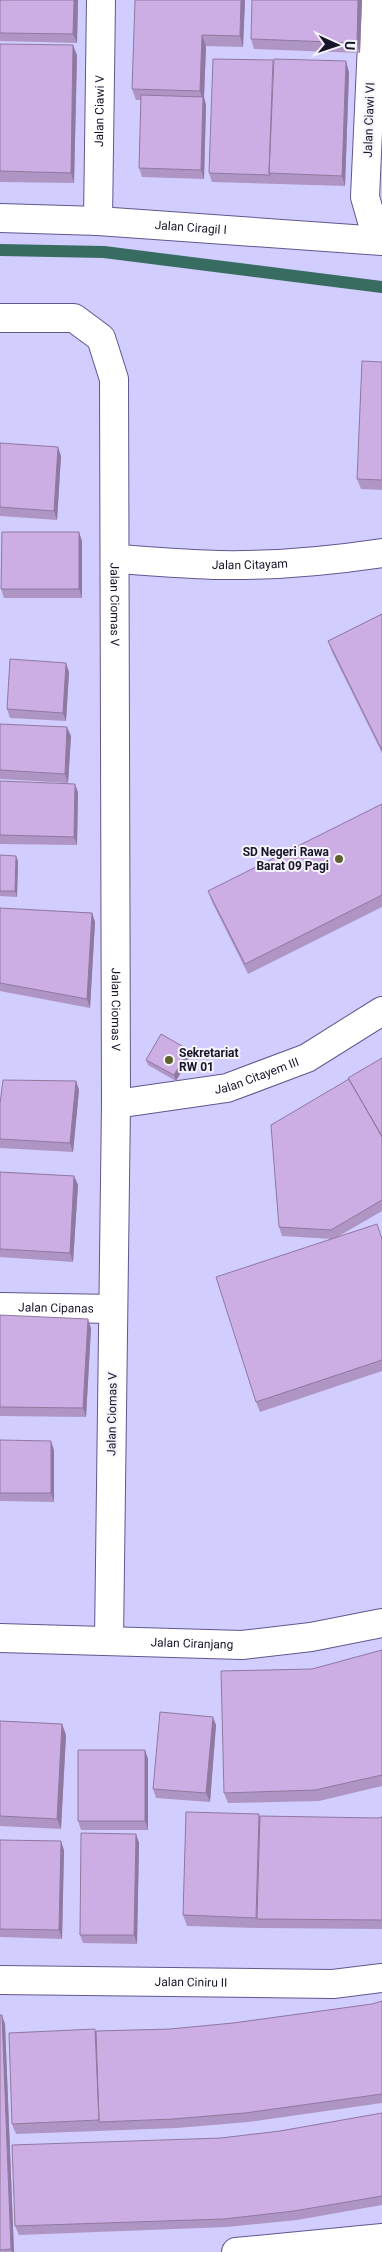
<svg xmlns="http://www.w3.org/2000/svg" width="382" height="2252" viewBox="0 0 382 2252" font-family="Roboto,sans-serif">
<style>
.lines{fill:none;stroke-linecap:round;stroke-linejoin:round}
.stream{stroke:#396c61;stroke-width:12}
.minor-casing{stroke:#60578e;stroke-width:30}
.minor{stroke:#fff;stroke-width:28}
.wall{fill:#af95c4}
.shaded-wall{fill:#8f79a0}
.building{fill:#ccade4;stroke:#8f79a0}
.poi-dot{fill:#5d5f2c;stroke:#f4f4fa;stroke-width:2}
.labels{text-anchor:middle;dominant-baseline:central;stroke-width:4;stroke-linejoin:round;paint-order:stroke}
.street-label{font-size:12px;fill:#18142a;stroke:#f4f4fa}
.poi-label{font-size:12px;font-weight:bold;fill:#18142a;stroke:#f4f4fa;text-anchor:end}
</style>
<rect width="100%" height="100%" fill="#d2cdff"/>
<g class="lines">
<path class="stream" d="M0 250 104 252 382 287"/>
<defs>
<g id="minor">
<path d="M374 0 365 197 377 239"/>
<path id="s1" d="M0 218 98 221 382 241"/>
<path id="s2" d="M98 221 101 0"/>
<path id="s3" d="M0 318H74L101 338 114 379 116 1104 109 1640"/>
<path id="s4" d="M116 559C150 561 184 564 219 565 273 566 328 561 382 553"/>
<path id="s5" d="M116 1104 227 1088 307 1058 382 1011"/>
<path id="s6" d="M0 1307 113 1309"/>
<path id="s7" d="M0 1638 242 1645 311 1637 382 1623"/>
<path id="s8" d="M0 1980 333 1984 382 1978"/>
<path d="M236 2252 382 2238"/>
</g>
</defs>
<use href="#minor" class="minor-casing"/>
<use href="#minor" class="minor"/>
</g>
<path class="wall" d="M0 0H78L77 43 0 41Z
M245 0 243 47 206 46 204 97 206 105 204 179 142 177 139 168 141 100H136L132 89Z
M362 0 360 53 254 49 251 39Z
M0 44 77 55 74 183 0 182Z
M349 72 345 186 212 182 209 173Z
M382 362V490L361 489 357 479Z
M0 443 61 456 57 520 0 516Z
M82 541V598H4L1 589Z
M382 614V753L332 652 328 641Z
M69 672 66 721 10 718 7 709Z
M0 724 71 736 68 783 0 779Z
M0 781 78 792 77 845 0 844Z
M382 804V907L248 974 212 902 208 891Z
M0 855 18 861 17 897 0 896Z
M0 908 92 913 95 922 90 1008 0 991Z
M190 1056 176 1081 148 1065 146 1060Z
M382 1058V1211L339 1236 382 1238V1371L260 1412 256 1402 332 1239 282 1236 279 1227 349 1079Z
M76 1081 79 1090 73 1152 0 1148V1104Z
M0 1172 74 1176 78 1185 73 1262 0 1257Z
M0 1315 91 1328 86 1417 0 1416Z
M0 1440 54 1450V1502L0 1501Z
M382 1650V1786L319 1801 228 1803 224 1793 312 1669Z
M0 1721 62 1724 66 1735 61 1829 0 1826Z
M216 1725 210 1802 156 1798 153 1789Z
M145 1750 148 1759V1830H81L78 1821Z
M260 1816 378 1818 382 1817V1929L260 1928 187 1926 183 1915Z
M136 1834 139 1843 137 1944 83 1943 80 1935Z
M0 1840 64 1850 62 1939 0 1937Z
M382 2001V2103L248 2122 177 2128 16 2134 12 2124 96 2031 170 2029 233 2023 372 2004Z
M0 2015 5 2024 14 2252H0Z
M382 2113V2205L297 2220 227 2227 19 2235 15 2226 221 2138 280 2131Z"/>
<path class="shaded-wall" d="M74 0H78L77 43 73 34Z
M241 0H245L243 47 240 36Z
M358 0H362L360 53 357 43Z
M202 35 206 46 204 97 206 105 204 179 201 170 203 101 200 91Z
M73 45 77 55 74 183 71 173Z
M346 61 349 72 345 186 342 176Z
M58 447 61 456 57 520 54 511Z
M79 532 82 541V598L79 589Z
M66 663 69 672 66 721 63 713Z
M67 727 71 736 68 783 65 774Z
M75 784 78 792 77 845 74 837Z
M16 856 18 861 17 897 15 891Z
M92 913 95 922 90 1008 87 999Z
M189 1050 190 1056 176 1081 174 1075Z
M76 1081 79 1090 73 1152 70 1143Z
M74 1176 78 1185 73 1262 70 1253Z
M88 1319 91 1328 86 1417 83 1408Z
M51 1441 54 1450V1502L51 1493Z
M213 1717 216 1725 210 1802 206 1793Z
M62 1724 66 1735 61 1829 57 1819Z
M145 1750 148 1759V1830L145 1821Z
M136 1834 139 1843 137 1944 134 1935Z
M61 1841 64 1850 62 1939 59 1930Z
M2 2015 5 2024 14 2252H12L11 2249Z"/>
<path class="building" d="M0 0H74L73 34 0 33Z
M135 0H241L240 36 202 35 200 91 132 89Z
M252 0H358L357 43 251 39Z
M0 44 73 45 71 173 0 171Z
M213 59 273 60 269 173 270 175 209 173Z
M274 59 346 61 342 176 269 173Z
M141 95 203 97 201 170 139 168Z
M362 361 382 362V480L357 479Z
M0 443 58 447 54 511 0 507Z
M2 532H79V589H1Z
M382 614V750L328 641Z
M10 659 66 663 63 713 7 709Z
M0 724 67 727 65 774 0 770Z
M0 781 75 784 74 837 0 835Z
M382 804V895L245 964 208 891Z
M0 855 16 856 15 891H0Z
M0 908 92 913 87 999 0 983Z
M161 1034 189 1050 174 1075 146 1060Z
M382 1058V1136L348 1078Z
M349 1079 382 1137V1200L331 1230 279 1227 271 1125Z
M3 1080 76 1081 70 1143 0 1139V1104Z
M0 1172 74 1176 70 1253 0 1249Z
M377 1224 382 1239V1360L256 1402 216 1277Z
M0 1315 88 1319 83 1408 0 1407Z
M0 1440 51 1441V1493H0Z
M382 1650V1775L315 1790 224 1793 221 1671 312 1669Z
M160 1712 213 1717 206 1793 153 1789Z
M0 1721 62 1724 57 1819 0 1816Z
M78 1750H145V1821H78Z
M186 1812 259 1814 256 1918 183 1915Z
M260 1816 378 1818 382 1817V1920L257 1919Z
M81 1833 136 1834 134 1935H80Z
M0 1840 61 1841 59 1930 0 1929Z
M382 2001V2094L245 2113 173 2119 99 2122 96 2031 170 2029 233 2023 372 2004Z
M0 2015H2L11 2249 0 2250Z
M95 2029 99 2120 12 2124 9 2033Z
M382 2113V2196L294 2211 224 2219 15 2226 12 2145 221 2138 280 2131Z"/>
<g class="poi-dot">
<circle cx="339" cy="859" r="5"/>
<circle cx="169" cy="1060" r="5"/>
</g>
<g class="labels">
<g class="street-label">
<text stroke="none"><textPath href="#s2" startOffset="110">Jalan Ciawi V</textPath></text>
<text transform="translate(369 120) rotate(-88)">Jalan Ciawi VI</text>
<text stroke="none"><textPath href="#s1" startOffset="191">Jalan Ciragil I</textPath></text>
<text stroke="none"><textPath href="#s4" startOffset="134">Jalan Citayam</textPath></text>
<text stroke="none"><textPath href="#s3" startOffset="376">Jalan Ciomas V</textPath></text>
<text stroke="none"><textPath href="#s3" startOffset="781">Jalan Ciomas V</textPath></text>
<text stroke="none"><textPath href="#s5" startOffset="144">Jalan Citayem III</textPath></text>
<text stroke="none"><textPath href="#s6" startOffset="56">Jalan Cipanas</textPath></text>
<text transform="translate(112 1414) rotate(-89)">Jalan Ciomas V</text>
<text stroke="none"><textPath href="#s7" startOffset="192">Jalan Ciranjang</textPath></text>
<text stroke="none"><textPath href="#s8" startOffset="191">Jalan Ciniru II</textPath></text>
</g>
<g class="poi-label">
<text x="329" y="852">SD Negeri Rawa<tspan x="329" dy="14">Barat 09 Pagi</tspan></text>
<text x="179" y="1053" text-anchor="start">Sekretariat<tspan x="179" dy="14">RW 01</tspan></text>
</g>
</g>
<g transform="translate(337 45) rotate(93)" stroke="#f4f4fa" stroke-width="4" paint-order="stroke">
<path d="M0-4L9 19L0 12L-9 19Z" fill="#18142a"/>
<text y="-8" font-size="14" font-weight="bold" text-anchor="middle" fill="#18142a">U</text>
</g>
</svg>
